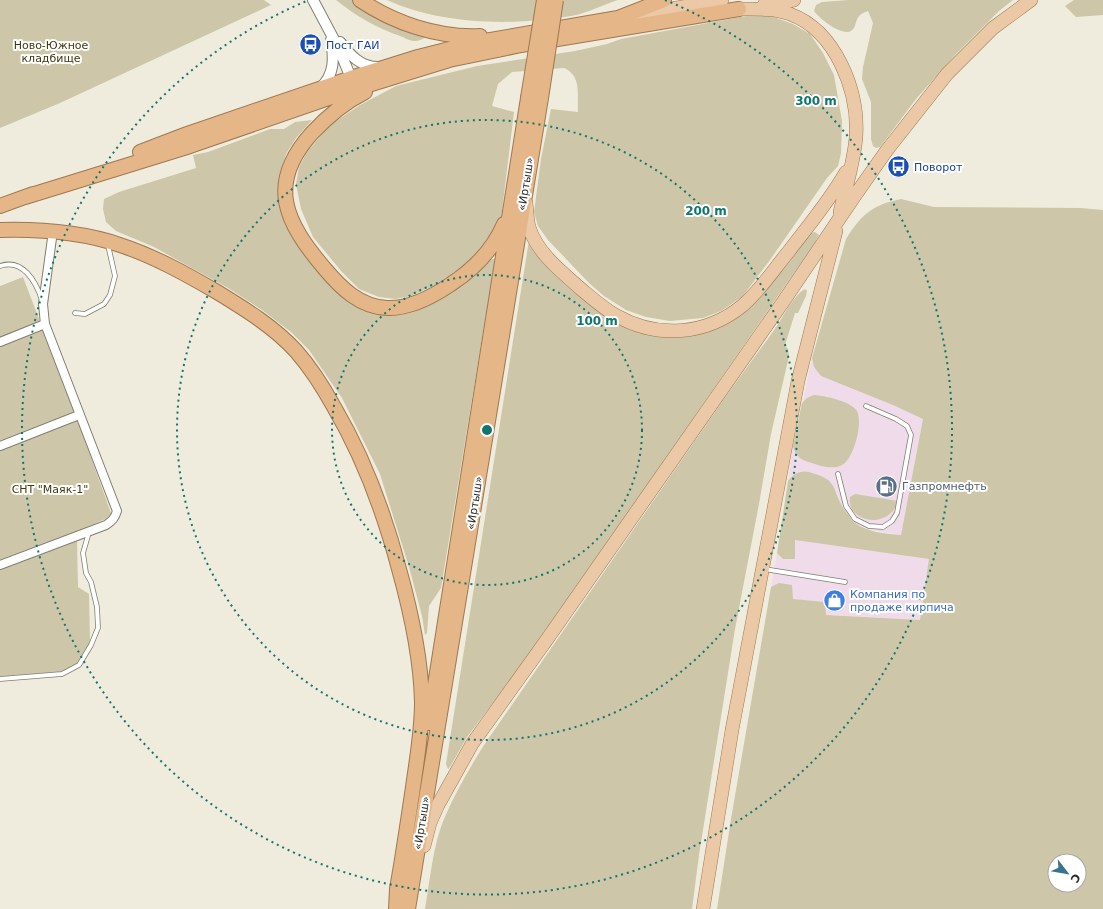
<svg xmlns="http://www.w3.org/2000/svg" width="1103" height="909" viewBox="0 0 1103 909" font-family="'DejaVu Sans',sans-serif">
<style>
.commercial{fill:#efdbea}
.green{fill:#cdc6a8;fill-rule:evenodd}
.lines{fill:none;stroke-linecap:round;stroke-linejoin:round}
.service-casing{stroke:#807e70;stroke-width:5.5}
.minor-casing{stroke:#807e70;stroke-width:10}
.tertiary-casing{stroke:#807e70;stroke-width:12}
.primary-casing{stroke:#9e7851;stroke-width:14}
.trunk-casing{stroke:#9e7851;stroke-width:16}
.service{stroke:#fff;stroke-width:4}
.minor{stroke:#fff;stroke-width:8}
.tertiary{stroke:#fff;stroke-width:10}
.primary{stroke:#ebc8a6;stroke-width:13}
.trunk{stroke:#e4b688;stroke-width:14}
.trunk-bridge-casing{stroke:#9e7851;stroke-width:16;stroke-linecap:butt}
.trunk-bridge{stroke:#e4b688;stroke-width:14}
.ring{fill:none;stroke:#0f766e;stroke-width:2;stroke-dasharray:2 4}
.labels{text-anchor:middle;dominant-baseline:central;stroke-width:4;stroke-linejoin:round;paint-order:stroke}
.park-label{font-size:11px;fill:#42390e;stroke:#fff}
.transit-label{font-size:11px;fill:#164399;stroke:#fff;text-anchor:start}
.street-label{font-size:11px;fill:#282721;stroke:#fff}
.service-label{font-size:11px;fill:#4e5e75;stroke:#fff;text-anchor:start}
.shop-label{font-size:11px;fill:#366cbe;stroke:#fff;text-anchor:start}
.centre{fill:#0f766e;stroke:#fff;stroke-width:2}
.ring-label{font-size:12px;text-anchor:middle;font-weight:bold;fill:#0f766e;stroke:#fff;stroke-width:4;stroke-linejoin:round;paint-order:stroke}
</style>
<rect width="100%" height="100%" fill="#efecdd"/>
<path class="commercial" d="M812 358 814 367 923 419 901 535 871 530 853 522 841 505 836 489 831 482 791 476 788 481 793 446Z
M795 540 930 559 920 620 826 615 825 602 793 599 771 587 777 553 783 559Z"/>
<path class="green" d="M0 0H264L271 5 60 103 0 128Z
M336 0H353L426 37C423 39 419 41 415 41 411 41 406 39 403 37 378 29 356 16 336 0Z
M387 0H618C602 5 588 13 571 16 514 26 441 25 387 0Z
M849 0H1013L999 11 956 54 916 99 880 147 876 148 873 146 871 139V102L862 79 863 67 873 23 868 11C852 16 859 26 851 31 841 36 820 19 814 11L816 5 822 2Z
M1074 0H1103V15L1076 17 1065 6Z
M746 16H771L793 24 810 34 823 53 834 75 842 121 841 153 838 166 827 178 770 260 742 297 721 311 703 318 670 321 646 317 626 310 604 296 589 283 548 240 538 226 534 212 541 159 551 109 578 112C577 95 582 76 564 68L512 72 498 84 492 106 514 112 501 219 489 242 469 262 435 285 411 296 395 299 379 297 359 289 342 272 313 237 301 209 296 184 299 167 307 152 330 125 360 105 396 86 477 66 575 51 607 44 621 39Z
M312 120 296 138 286 154 279 176 278 193 285 218 356 306 383 315H400L414 312 433 303 468 281 492 259H495L441 588 429 606 427 633 425 635 422 616 409 567 380 474 342 398 309 350 291 332 262 310 228 288 154 247 116 231 106 222 103 209 104 199 119 192 196 168 193 155 208 152 270 129H284L295 122Z
M901 199 934 207 1081 208 1103 210V909H717L731 819 771 587 779 583 792 585 793 599 825 602 826 615 920 620 929 559 795 540V559H783L777 553 788 481C793 474 800 470 809 472 842 481 830 490 846 512 849 515 851 520 854 522 866 532 886 534 901 535L923 419 893 405 821 376 814 367 812 358 846 239C862 214 872 205 901 199ZM1055 861H1079V885H1055Z
M815 232 819 235 814 244 600 553 509 682 467 737 450 767 448 769 446 764 529 240 633 330 655 336H677L696 333 717 328 732 321 750 306 810 233Z
M23 277 78 421 112 516 74 533 77 540 78 587 89 594 90 642 72 671 0 677V286Z
M805 289 807 291 806 296 798 313H795L785 345 788 349 789 356 771 434 759 504 735 629 699 855 692 909H425C430 880 433 845 444 819 455 793 469 769 484 745L724 399C742 374 760 350 777 326 783 316 796 293 805 289Z
M814 395C825 396 851 401 857 411 863 423 854 459 842 465 834 470 820 466 812 463 802 460 796 458 793 446L802 403 807 398Z
M855 494 898 501C889 531 846 522 850 497Z"/>
<g class="lines">
<defs>
<path id="service" d="M0 266C23 258 36 282 42 300
M75 313 85 314 104 304 110 295 115 276 108 245
M838 474 846 506 855 519 869 526 883 527 892 521 897 513 911 435 907 426 896 419 866 406
M764 569 845 582
M0 679 62 674 79 665 91 645 98 628 97 607 91 582 86 573 83 553 89 532"/>
<path id="minor" d="M0 342 45 324
M0 446 79 415
M0 565 106 525C112 521 115 518 117 511L45 324 43 304 53 231"/>
<path id="tertiary" d="M313 0 339 49 351 78
M340 42C350 55 361 68 380 67
M320 88C335 75 334 58 331 40"/>
<path id="primary" d="M764 5 794 0
M739 9C756 9 774 8 790 14 836 31 859 91 856 137 854 162 846 187 840 212
M636 15 722 0
M526 203C527 211 527 219 529 227 537 253 562 272 581 289 593 299 604 309 617 316 658 339 706 335 742 306 760 291 774 269 789 251 809 225 830 200 846 172
M424 846 430 823 438 805 472 744 548 638 783 302 856 194 887 150 947 74 993 28 1031 0
M703 909 732 730 798 381 836 231"/>
<path id="trunk" d="M360 0C394 23 438 38 480 36
M365 92C345 102 327 117 312 133 266 184 285 222 325 269 341 288 360 307 387 308 410 309 432 297 451 284 474 269 493 250 504 224
M140 152 187 134 351 78 418 57 473 43 618 18 664 0
M25 197 190 146 355 89 449 60 521 45 739 9
M0 206 33 194
M0 230C40 229 82 232 120 245 154 256 186 274 217 292 245 309 274 327 296 351 311 368 323 387 334 407 364 458 384 512 399 569 411 612 421 657 422 702 422 731 417 758 413 787 408 821 403 855 397 889L396 909
M429 723 528 98
M408 909 541 98"/>
</defs>
<use href="#service" class="service-casing"/>
<use href="#minor" class="minor-casing"/>
<use href="#tertiary" class="tertiary-casing"/>
<use href="#primary" class="primary-casing"/>
<use href="#trunk" class="trunk-casing"/>
<use href="#service" class="service"/>
<use href="#minor" class="minor"/>
<use href="#tertiary" class="tertiary"/>
<use href="#primary" class="primary"/>
<use href="#trunk" class="trunk"/>
<defs>
<path id="trunk-bridge" d="M528 98 544 0
M541 98 556 0"/>
</defs>
<use href="#trunk-bridge" class="trunk-bridge-casing"/>
<use href="#trunk-bridge" class="trunk-bridge"/>
</g>
<g class="ring">
<circle cx="487" cy="430" r="155"/>
<circle cx="487" cy="430" r="310"/>
<path d="M665 0A465 465 0 1 1 309 0"/>
</g>
<defs>
<symbol id="bus-disc" viewBox="-11 -11 22 22"><circle r="9.5" fill="#1a4fb4" stroke="#fff"/><path d="M-5-6H5V4H4V6H2V4H-2V6H-4V4H-5ZM-3.5-4V0h7V-4ZM-3.5 1.2v1.5H-2V1.2ZM2 1.2v1.5H3.5V1.2Z" fill="#fff"/></symbol>
<symbol id="fuel-disc" viewBox="-11 -11 22 22"><circle r="9.5" fill="#5c6f8a" stroke="#fff"/><path d="M-5.5-6h7V0h2V4h1.3V-2.5L3-4.5l.8-.8L6-3V5H2.5V1h-1V6h-7ZM-4.2-4.7v3.2H.2V-4.7Z" fill="#fff"/></symbol>
<symbol id="shop-disc" viewBox="-11 -11 22 22"><circle r="9.5" fill="#3f7fe0" stroke="#fff"/><path d="M-5-2.5h2.3a2.7 3.5 0 0 1 5.4 0H5L5.5 6h-11ZM-1.5-2.5h3a1.5 2.3 0 0 0-3 0Z" fill="#fff"/></symbol>
</defs>
<g fill-rule="evenodd">
<use href="#bus-disc" x="298" y="32" width="25" height="25"/>
<use href="#bus-disc" x="886" y="154" width="25" height="25"/>
<use href="#fuel-disc" x="874" y="474" width="25" height="25"/>
<use href="#shop-disc" x="822" y="588" width="25" height="25"/>
</g>
<g class="labels">
<g class="park-label">
<text x="51" y="45">Ново-Южное<tspan x="51" dy="13">кладбище</tspan></text>
<text x="50" y="489">СНТ "Маяк-1"</text>
</g>
<g class="transit-label">
<text x="326" y="45">Пост ГАИ</text>
<text x="914" y="167">Поворот</text>
</g>
<g class="street-label">
<text transform="translate(526 184) rotate(-81)">«Иртыш»</text>
<text transform="translate(475 503) rotate(-81)">«Иртыш»</text>
<text transform="translate(422 823) rotate(-81)">«Иртыш»</text>
</g>
<g class="service-label">
<text x="902" y="486">Газпромнефть</text>
</g>
<g class="shop-label">
<text x="850" y="594">Компания по<tspan x="850" dy="13">продаже кирпича</tspan></text>
</g>
</g>
<circle cx="487" cy="430" r="6" class="centre"/>
<g class="ring-label">
<text x="816" y="105">300 m</text>
<text x="706" y="215">200 m</text>
<text x="597" y="325">100 m</text>
</g>
<g transform="translate(1067 873) rotate(121)"><circle r="19" fill="#ffffff" stroke="#a9a9a6"/>
<path d="M0-3L7 15L0 10L-7 15Z" fill="#36758a"/>
<text y="-6" font-size="11" font-weight="bold" text-anchor="middle" fill="#282721">С</text>
</g>
</svg>
